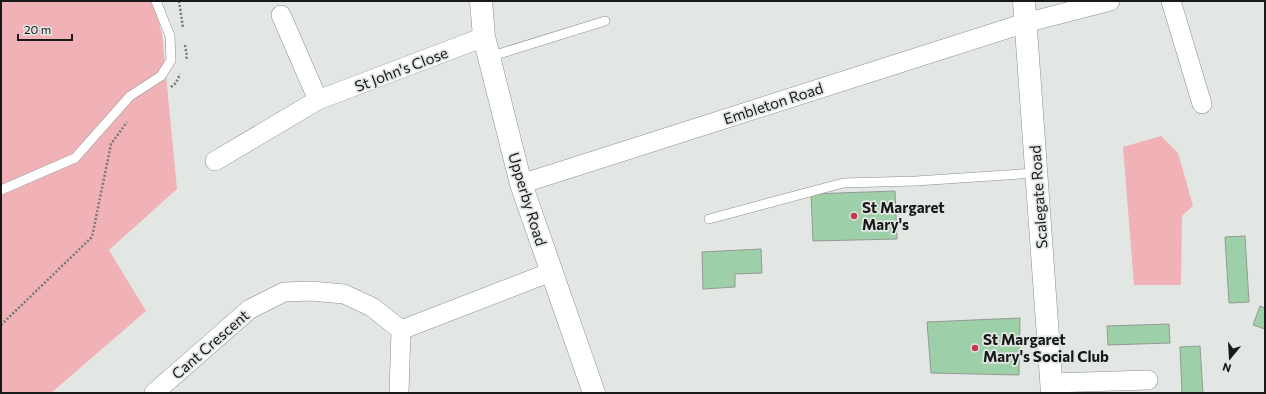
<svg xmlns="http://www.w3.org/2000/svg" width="1266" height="394" viewBox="0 0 1266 394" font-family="Commissioner,sans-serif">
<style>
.green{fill:#f0b2b6}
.building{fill:#9dd0a8;stroke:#959995}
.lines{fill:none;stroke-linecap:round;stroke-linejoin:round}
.service-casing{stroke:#8b8f8c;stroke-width:10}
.minor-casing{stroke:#8b8f8c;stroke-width:20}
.tertiary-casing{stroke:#8b8f8c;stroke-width:23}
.path{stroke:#767977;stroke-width:2.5;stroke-dasharray:2 2;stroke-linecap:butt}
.service{stroke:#fff;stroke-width:9}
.minor{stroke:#fff;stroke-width:19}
.tertiary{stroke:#fff;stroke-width:22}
.poi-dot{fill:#c73751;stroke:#e3e7e4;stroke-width:1.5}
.labels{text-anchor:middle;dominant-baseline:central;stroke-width:3.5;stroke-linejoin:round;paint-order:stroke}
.street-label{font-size:15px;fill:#181a19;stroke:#e3e7e4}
.poi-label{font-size:15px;font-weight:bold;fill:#181a19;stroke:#e3e7e4;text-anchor:start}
</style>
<rect width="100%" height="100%" fill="#e3e7e4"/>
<path class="green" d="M1 1H153L162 34 177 189 109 250 146 311 51 393H1Z
M1161 136 1178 153 1193 206 1182 216 1181 285H1134L1123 147Z"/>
<path class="building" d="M895 191 897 239 813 241 811 194Z
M1245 236 1249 302 1229 303 1225 237Z
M761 249 762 273 735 274V287L703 289 702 252Z
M1260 306 1265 308V329L1253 325Z
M1020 318 1019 375 931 373 927 322Z
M1169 324 1170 343 1108 345 1107 326Z
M1200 346 1203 393H1182L1180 347Z"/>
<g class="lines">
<defs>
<path id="service" d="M489 57 605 21
M1 190 75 158 130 96 161 76 171 60 170 36 156 1
M709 219 843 183 916 181 1036 173"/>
<path id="minor" d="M1171 1 1202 104
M281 15 318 100
M215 161 318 100 484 37
M521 184 1025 23 1110 1
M401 330 551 272
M1051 383 1148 380
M154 393 250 309 284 292 311 291 344 294 372 307 401 330
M399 393 401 330"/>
<path id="tertiary" d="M481 1 484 37 521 184 594 393
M1024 1 1052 393"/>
</defs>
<use href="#service" class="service-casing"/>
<use href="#minor" class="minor-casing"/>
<use href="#tertiary" class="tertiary-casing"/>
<path class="path" d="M179 1 183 28
M185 45 187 56 186 60
M171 87 176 83 180 74
M1 325 92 237 111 144 127 122"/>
<use href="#service" class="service"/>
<use href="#minor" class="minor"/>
<use href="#tertiary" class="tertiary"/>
</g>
<g class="poi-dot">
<circle cx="854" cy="216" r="4"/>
<circle cx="975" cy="348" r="4"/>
</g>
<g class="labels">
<g class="street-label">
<text transform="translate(401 69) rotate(-21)">St John's Close</text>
<text transform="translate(773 103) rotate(-18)">Embleton Road</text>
<text transform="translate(1038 197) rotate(-94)">Scalegate Road</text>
<text transform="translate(528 199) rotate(73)">Upperby Road</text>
<text transform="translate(210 344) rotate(-41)">Cant Crescent</text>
</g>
<g class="poi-label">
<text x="862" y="207">St Margaret<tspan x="862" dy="17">Mary's</tspan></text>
<text x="983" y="339">St Margaret<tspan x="983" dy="17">Mary's Social Club</tspan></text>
</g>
</g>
<rect width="1266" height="394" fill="none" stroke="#181a19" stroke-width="4"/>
<g transform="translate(1230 358) rotate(198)" stroke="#e3e7e4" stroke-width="3" paint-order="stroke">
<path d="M0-3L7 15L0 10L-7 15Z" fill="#181a19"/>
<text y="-6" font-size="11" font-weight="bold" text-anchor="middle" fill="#181a19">N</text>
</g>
<path d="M18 34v6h54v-6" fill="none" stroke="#181a19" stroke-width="2"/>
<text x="24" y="34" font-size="12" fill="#181a19" stroke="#e3e7e4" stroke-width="3" paint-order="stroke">20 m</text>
</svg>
